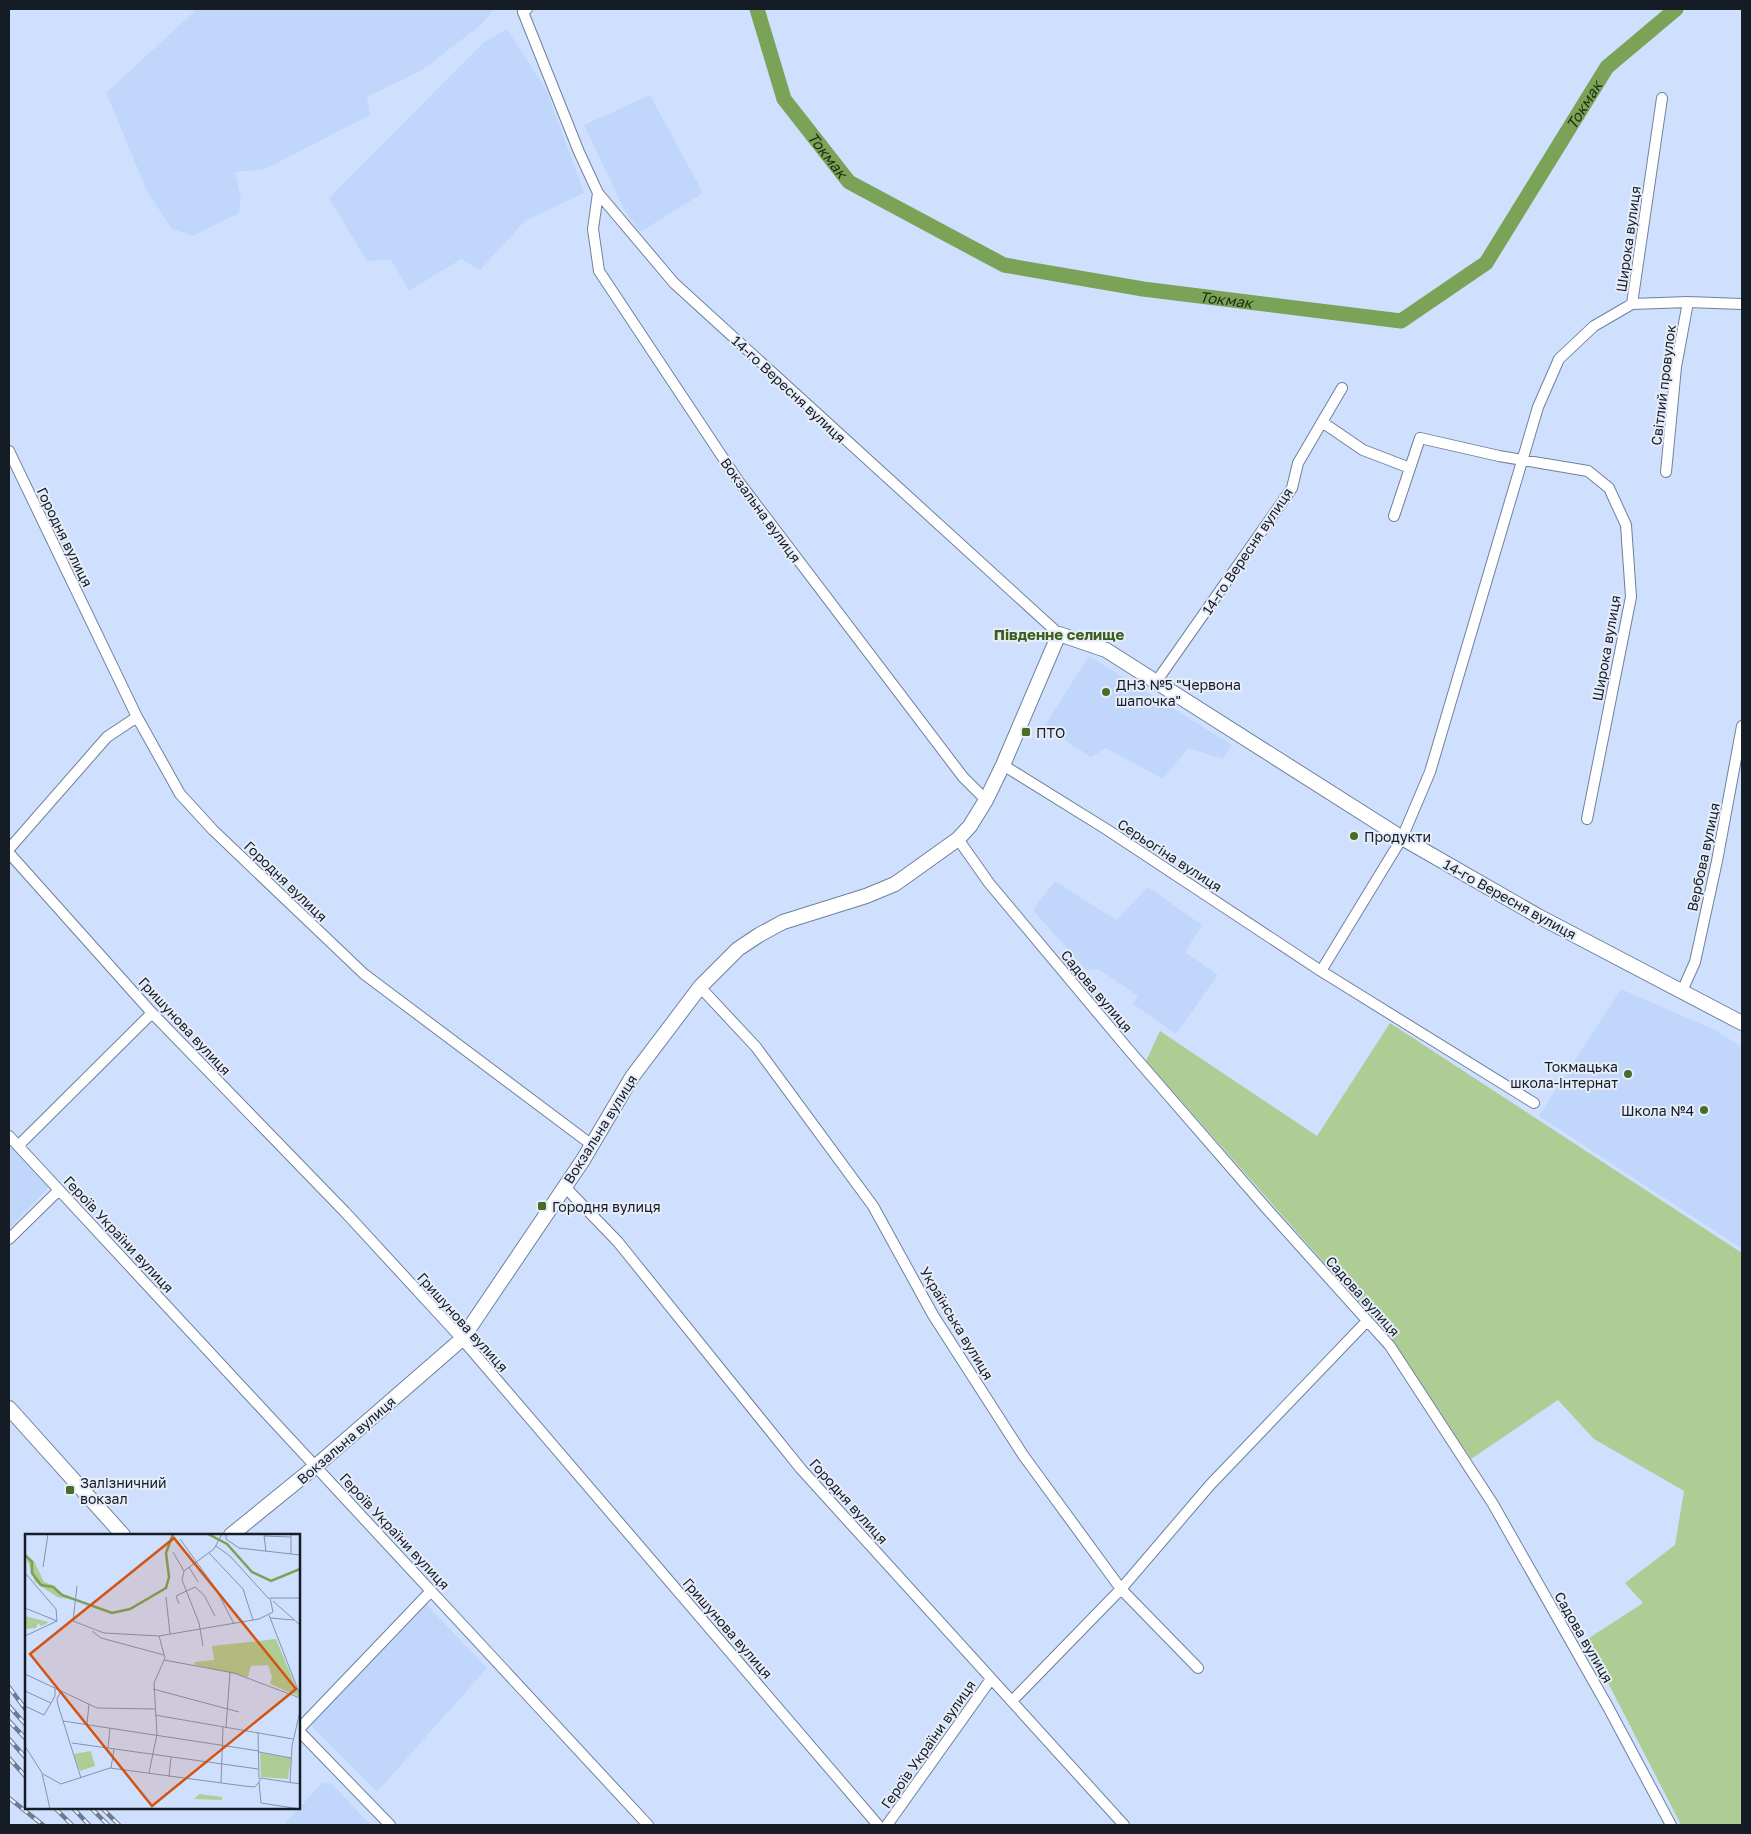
<svg xmlns="http://www.w3.org/2000/svg" width="1751" height="1834" viewBox="0 0 1751 1834" font-family="'Golos Text',sans-serif">
<style>
.built{fill:#c1d6fb}
.green{fill:#adcd95}
.lines{fill:none;stroke-linecap:round;stroke-linejoin:round}
.river{stroke:#7aa358;stroke-width:15}
.street-casing{stroke:#70809b;stroke-width:12}
.secondary-casing{stroke:#70809b;stroke-width:16}
.street{stroke:#fff;stroke-width:10}
.secondary{stroke:#fff;stroke-width:14}
.rail-casing{stroke:#6e7a8e;stroke-width:4.5}
.rail{stroke:#e6edf9;stroke-width:2.5;stroke-dasharray:8;stroke-linecap:butt}
.poi-dot{fill:#496d27;stroke:#e6edf9;stroke-width:2}
.labels{text-anchor:middle;dominant-baseline:central;stroke-width:4;stroke-linejoin:round;paint-order:stroke}
.street-label{font-size:14px;fill:#161c26;stroke:#e6edf9}
.poi-label{font-size:14px;fill:#161c26;stroke:#e6edf9;text-anchor:start}
.water-label{font-size:15px;font-style:italic;fill:#1e2f0f;stroke:#e6edf9}
.neighbourhood-label{font-size:15px;font-weight:bold;fill:#3c5d1c;stroke:#e6edf9}
.inset-river{fill:none;stroke:#7aa358;stroke-width:2.5}
.inset-road{fill:none;stroke:#8592a8;stroke-width:1}
.view{fill:#d3530f;fill-opacity:0.15;stroke:#d3530f;stroke-width:2.5}
.inset-edge{fill:none;stroke:#161c26;stroke-width:2.5}
</style>
<rect width="100%" height="100%" fill="#cfe0ff"/>
<path class="built" d="M197 9H494L481 25 422 70 367 97 370 115 265 169 235 172 241 198 239 213 193 236 172 229 148 193 106 93Z
M507 29 547 91 584 193 525 221 480 270 461 259 409 291 391 260 367 261 329 198 483 43Z
M650 95 703 193 640 232 625 211 584 125Z
M1089 656 1232 745 1223 759 1188 748 1163 779 1106 748 1091 757 1044 727Z
M1055 881 1116 920 1148 887 1202 925 1185 952 1218 975 1176 1034 1133 1004 1138 996 1098 969 1086 970 1033 910Z
M1621 989 1717 1031 1742 1047V1249L1539 1116Z
M9 1141 50 1186 9 1229Z
M425 1603 487 1668 377 1792 310 1725Z
M322 1783 332 1784 371 1825H287L286 1822Z"/>
<path class="green" d="M1390 1023 1742 1253V1825H1681L1586 1640 1643 1603 1625 1583 1675 1545 1684 1491 1594 1439 1558 1400 1471 1459 1394 1342 1146 1061 1160 1031 1317 1136Z"/>
<g class="lines">
<path class="river" id="s1" d="M757 9 784 99 849 182 1004 265 1143 289 1401 321 1486 263 1607 67 1676 9"/>
<defs>
<path id="street" d="M527 9 523 12 579 152 598 193 674 283 1059 634
M598 193 593 229 599 271 739 482 963 777 986 800
M1632 304 1662 98
M1322 422 1363 450 1410 468
M9 451 137 717 180 794 213 830 364 974 592 1145
M1666 472 1676 367 1688 302
M1394 516 1420 438 1499 456 1588 471 1609 488 1626 525 1631 597 1587 819
M1156 682 1292 488 1298 463 1342 388
M1003 765 1106 829 1321 971 1534 1103
M958 839 989 883 1128 1049 1267 1209 1390 1346 1493 1504 1608 1707 1671 1825
M9 849 107 737 137 717
M9 853 152 1013 345 1212 462 1339 878 1825
M1321 971 1402 838 1430 772 1538 407 1559 359 1594 326 1632 304 1688 302 1742 304
M700 987 756 1047 873 1206 933 1315 1023 1455 1121 1589 1198 1668
M1682 991 1695 962 1717 861 1742 726
M9 1136 648 1825
M18 1146 152 1013
M564 1186 618 1242 801 1469 1124 1825
M9 1239 59 1190
M1012 1701 1121 1589 1210 1485 1367 1321
M299 1729 431 1591
M299 1731 390 1825
M887 1825 991 1679"/>
<path id="secondary" d="M9 1408 123 1535
M231 1535 316 1466 462 1339 583 1160 632 1077 700 987 738 949 759 935 783 922 866 896 895 884 958 839 970 826 986 800 1003 765 1059 634 1106 650 1402 838 1538 916 1742 1023"/>
</defs>
<use href="#street" class="street-casing"/>
<use href="#secondary" class="secondary-casing"/>
<use href="#street" class="street"/>
<use href="#secondary" class="secondary"/>
<defs>
<path id="rail" d="M9 1687 26 1710
M9 1706 26 1725
M9 1721 26 1739
M9 1739 26 1758
M9 1758 26 1777
M9 1798 43 1825
M55 1808 72 1825
M73 1808 89 1825
M91 1808 108 1825
M102 1808 119 1825"/>
</defs>
<use href="#rail" class="rail-casing"/>
<use href="#rail" class="rail"/>
</g>
<g class="poi-dot">
<circle cx="1106" cy="692" r="5"/>
<rect x="1021" y="727" width="10" height="10" rx="2.5"/>
<circle cx="1354" cy="836" r="5"/>
<circle cx="1628" cy="1074" r="5"/>
<circle cx="1704" cy="1110" r="5"/>
<rect x="537" y="1201" width="10" height="10" rx="2.5"/>
<rect x="65" y="1485" width="10" height="10" rx="2.5"/>
</g>
<g class="labels">
<g class="street-label">
<text transform="translate(1628 239) rotate(-82)">Широка вулиця</text>
<text transform="translate(1663 385) rotate(-83)">Світлий провулок</text>
<text transform="translate(789 389) rotate(43)">14-го Вересня вулиця</text>
<text transform="translate(761 510) rotate(54)">Вокзальна вулиця</text>
<text transform="translate(65 537) rotate(64)">Городня вулиця</text>
<text transform="translate(1247 551) rotate(-56)">14-го Вересня вулиця</text>
<text transform="translate(1606 648) rotate(-80)">Широка вулиця</text>
<text transform="translate(1170 855) rotate(33)">Серьогіна вулиця</text>
<text transform="translate(1703 857) rotate(-78)">Вербова вулиця</text>
<text transform="translate(286 881) rotate(44)">Городня вулиця</text>
<text transform="translate(1510 899) rotate(29)">14-го Вересня вулиця</text>
<text transform="translate(1097 991) rotate(50)">Садова вулиця</text>
<text transform="translate(185 1026) rotate(47)">Гришунова вулиця</text>
<text transform="translate(600 1129) rotate(-58)">Вокзальна вулиця</text>
<text transform="translate(119 1234) rotate(47)">Героїв України вулиця</text>
<text transform="translate(1363 1296) rotate(48)">Садова вулиця</text>
<text transform="translate(463 1322) rotate(48)">Гришунова вулиця</text>
<text transform="translate(957 1323) rotate(59)">Українська вулиця</text>
<text transform="translate(346 1440) rotate(-41)">Вокзальна вулиця</text>
<text transform="translate(849 1501) rotate(48)">Городня вулиця</text>
<text transform="translate(395 1531) rotate(47)">Героїв України вулиця</text>
<text transform="translate(728 1628) rotate(49)">Гришунова вулиця</text>
<text transform="translate(1584 1637) rotate(60)">Садова вулиця</text>
<text transform="translate(928 1744) rotate(-55)">Героїв України вулиця</text>
</g>
<g class="poi-label">
<text x="1116" y="684">ДНЗ №5 "Червона<tspan x="1116" dy="16">шапочка"</tspan></text>
<text x="1036" y="732">ПТО</text>
<text x="1364" y="836">Продукти</text>
<text x="1618" y="1066" text-anchor="end">Токмацька<tspan x="1618" dy="16">школа-інтернат</tspan></text>
<text x="1694" y="1110" text-anchor="end">Школа №4</text>
<text x="552" y="1206">Городня вулиця</text>
<text x="80" y="1482">Залізничний<tspan x="80" dy="16">вокзал</tspan></text>
</g>
<g class="water-label">
<text stroke="none"><textPath href="#s1" startOffset="1065">Токмак</textPath></text>
<text stroke="none"><textPath href="#s1" startOffset="165">Токмак</textPath></text>
<text stroke="none"><textPath href="#s1" startOffset="600">Токмак</textPath></text>
</g>
<g class="neighbourhood-label">
<text x="1059" y="634">Південне селище</text>
</g>
</g>
<g transform="translate(25 1534)">
<rect width="275" height="275" fill="#cfe0ff"/>
<path d="M0 20 9 27 19 48 30 52 38 62 48 66 32 63 10 48ZM0 82 23 88V89L16 92 13 89 11 94 0 95ZM251 105 275 163 245 150 247 143 243 131 226 132 223 143 170 131 169 128 189 126 187 112ZM66 217 70 232 55 237 49 220ZM235 219 266 224 263 245 236 243ZM174 260 197 263V266L169 265Z" fill="#adcd95"/>
<path class="inset-river" d="M183 0 202 10 227 38 246 47 275 35M0 21 7 28V39L16 51 28 53 37 61 87 79 105 75 141 54 144 43 141 19 148 0"/>
<path class="inset-road" d="M201 0V5L214 14 275 21M266 0V20M239 1 241 18M239 2 266 3M155 5 191 55 209 90M191 12 205 22 244 65M148 18 159 37 157 46 174 89 178 112M184 19 218 55 228 86M18 33 23 0M164 33 173 48M159 37 189 15 197 0M0 39 31 75 32 87 0 102M52 52 48 87 79 99 134 102 234 85 248 78 245 64H275M141 63 145 100M248 67 275 91M154 70 151 62 170 53 179 61 190 82M0 74 32 87M244 81 275 161M245 84 269 86M67 97 76 104 139 121M139 126 209 139 275 164M0 140 72 174 130 175M128 155 214 178M0 157 26 169M36 157 32 165 33 171 56 244M0 172 19 181 30 162V155M130 181 268 205M38 187 234 217M62 190 64 170M201 193 205 138M233 198 234 245M47 209 233 235M0 212 17 239 25 275M83 214 85 194M234 218 266 224M86 234 89 215M124 239 132 200 129 149 140 124 134 102M18 240 36 250 85 234 219 252 230 253 234 248M144 243 146 223M265 248 267 212 275 177M196 249 198 193M275 250 236 244 234 248 236 269 275 275"/>
<path class="view" d="M149 4 271 155 127 272 5 120Z"/>
<rect width="275" height="275" class="inset-edge"/>
</g>
<rect width="1751" height="1834" fill="none" stroke="#161c26" stroke-width="20"/>
</svg>
